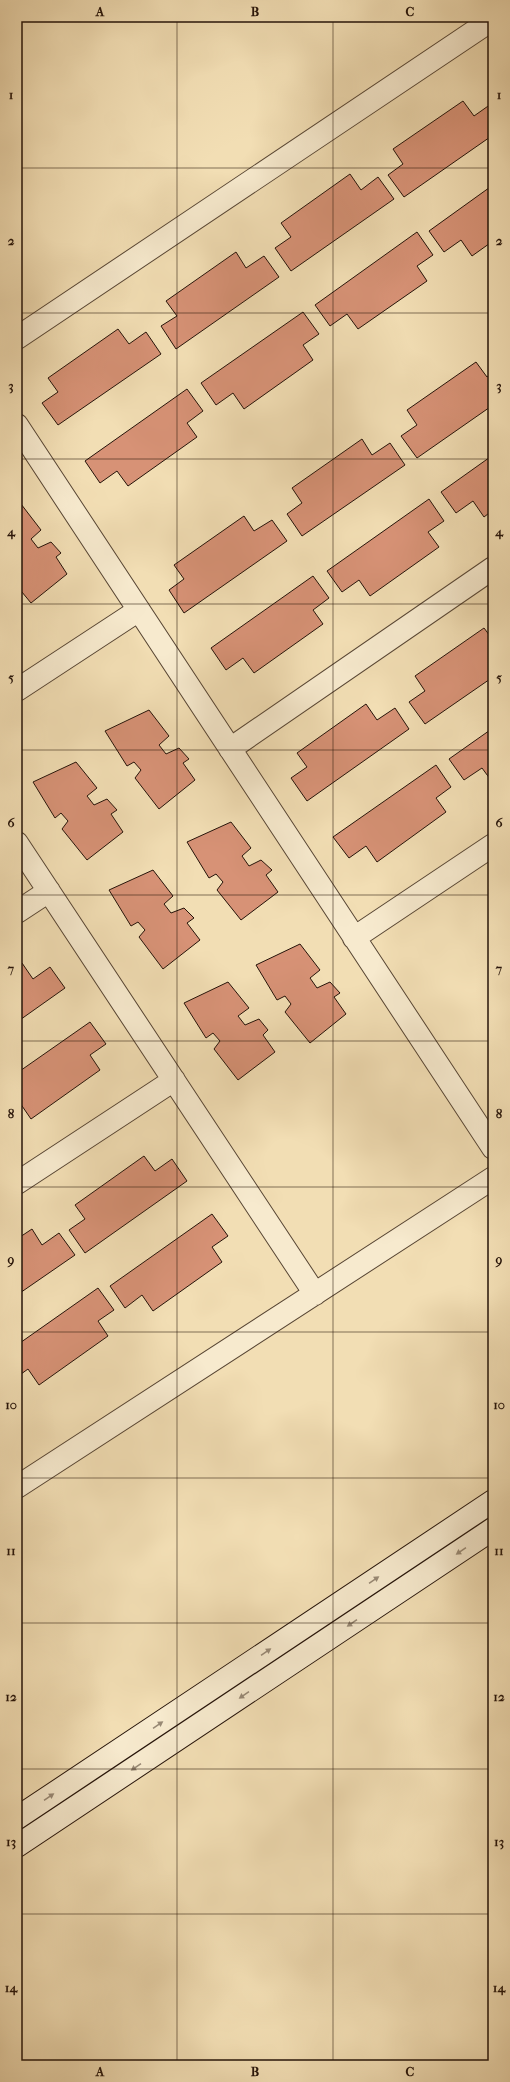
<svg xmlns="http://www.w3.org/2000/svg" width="510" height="2082" viewBox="0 0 510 2082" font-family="'IM FELL French Canon',serif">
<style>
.building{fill:#d79276;stroke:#251309}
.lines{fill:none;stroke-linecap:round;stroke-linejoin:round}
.street-casing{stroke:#584634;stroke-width:24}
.secondary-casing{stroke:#251309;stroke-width:24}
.street{stroke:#f7eace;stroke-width:22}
.secondary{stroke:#f7eace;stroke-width:22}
.oneway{fill:#988975}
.grid{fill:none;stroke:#251309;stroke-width:1;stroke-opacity:0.55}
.neatline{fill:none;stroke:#251309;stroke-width:1.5}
.grid-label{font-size:13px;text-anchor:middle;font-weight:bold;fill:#251309}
</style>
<rect width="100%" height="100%" fill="#f2deb4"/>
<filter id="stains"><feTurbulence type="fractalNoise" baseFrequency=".005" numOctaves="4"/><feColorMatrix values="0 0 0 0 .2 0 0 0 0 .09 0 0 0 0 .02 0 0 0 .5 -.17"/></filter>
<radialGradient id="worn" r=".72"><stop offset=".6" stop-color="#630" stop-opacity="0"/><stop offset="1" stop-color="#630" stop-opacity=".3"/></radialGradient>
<path class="building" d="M463 101 474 116 491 104 493 107V135L404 197 388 175 403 164 393 149Z
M350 174 361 190 378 177 394 199 291 271 275 248 291 237 281 223Z
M493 185V241L472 256 461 240 444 252 429 231Z
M417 232 433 255 417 266 427 281 358 329 347 314 330 326 315 305Z
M236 252 246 268 264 256 279 277 176 349 161 326 177 316 166 301Z
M303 312 319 334 303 345 313 360 244 409 233 393 216 405 201 383Z
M118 329 129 344 146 332 161 354 58 425 42 403 58 392 48 378Z
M476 362 487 377 493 373V405L417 458 401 436 417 425 407 410Z
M187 389 203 411 187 423 197 437 128 486 117 471 100 483 85 461Z
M362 439 372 455 390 443 405 465 302 536 287 514 302 503 292 488Z
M493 455V510L484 517 473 501 456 513 441 492Z
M429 499 444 521 428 532 439 547 370 596 359 580 342 592 327 571Z
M21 504 41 530 31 539 38 548 51 542 61 553 56 557 67 574 31 603 17 586V506Z
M244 516 254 531 272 520 287 541 184 613 169 590 184 579 174 565Z
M313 576 329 598 313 610 323 624 254 673 243 658 226 670 211 648Z
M484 628 493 640V677L425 724 409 702 425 691 415 676Z
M366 704 377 720 395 708 409 729 307 801 291 778 307 767 297 753Z
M149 710 169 736 159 745 166 754 179 748 189 759 183 763 195 780 159 809 135 778 141 770 134 762 127 766 105 731Z
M493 728V783L482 768 464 780 449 759Z
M76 762 97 788 87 796 94 805 107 799 117 810 111 814 123 832 87 860 62 829 68 821 61 813 55 818 33 782Z
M436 765 451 787 436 798 446 812 377 862 366 846 349 858 333 837Z
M231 822 251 848 242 856 249 866 261 860 272 870 266 875 278 892 241 920 217 890 223 882 216 874 209 878 187 842Z
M153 870 173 896 164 904 171 913 184 908 194 918 187 923 200 940 163 969 139 937 145 930 138 922 131 926 109 890Z
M300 944 320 970 310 978 317 988 330 982 340 993 334 997 346 1014 310 1043 285 1012 291 1004 285 996 277 1000 256 965Z
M22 963 33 979 50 967 65 988 17 1022V967Z
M228 982 249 1008 238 1016 245 1025 259 1019 268 1030 263 1035 275 1052 238 1080 214 1049 220 1041 213 1033 206 1038 184 1003Z
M90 1022 106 1044 90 1055 100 1070 31 1119 20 1103 17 1105V1073Z
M144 1156 155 1171 172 1159 187 1181 85 1253 69 1230 85 1219 75 1205Z
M212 1214 228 1236 212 1247 222 1262 153 1311 142 1295 125 1308 110 1286Z
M32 1229 42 1245 59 1233 75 1255 17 1295V1239Z
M98 1288 114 1310 98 1321 108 1336 39 1385 28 1369 17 1377V1345Z"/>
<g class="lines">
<defs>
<path id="street" d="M17 338 493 19
M17 425 493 1148
M17 690 139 610
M230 749 493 568
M17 843 315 1294
M17 912 49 891
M354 938 493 845
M17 1183 174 1080
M17 1487 493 1178"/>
<path id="secondary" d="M17 1818 493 1501
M17 1846 493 1529"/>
</defs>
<use href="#street" class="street-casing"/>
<use href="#secondary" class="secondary-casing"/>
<use href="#street" class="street"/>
<use href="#secondary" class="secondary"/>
</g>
<defs><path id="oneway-solid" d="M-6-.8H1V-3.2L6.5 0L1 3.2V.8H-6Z"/></defs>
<g class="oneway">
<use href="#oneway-solid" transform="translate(461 1551) rotate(146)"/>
<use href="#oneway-solid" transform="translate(374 1580) rotate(-34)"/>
<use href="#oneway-solid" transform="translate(352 1623) rotate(146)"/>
<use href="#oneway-solid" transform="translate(266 1652) rotate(-34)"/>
<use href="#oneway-solid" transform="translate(244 1695) rotate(146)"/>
<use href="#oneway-solid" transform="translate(158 1725) rotate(-34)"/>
<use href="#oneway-solid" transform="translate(136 1767) rotate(146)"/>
<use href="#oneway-solid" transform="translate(49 1797) rotate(-34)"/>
</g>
<path class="grid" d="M177 17V2065M333 17V2065M17 168H493M17 313H493M17 459H493M17 604H493M17 750H493M17 895H493M17 1041H493M17 1187H493M17 1332H493M17 1478H493M17 1623H493M17 1769H493M17 1914H493"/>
<rect width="510" height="2082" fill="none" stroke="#f2deb4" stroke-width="44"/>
<rect x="22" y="22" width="466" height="2038" class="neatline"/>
<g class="grid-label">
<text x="100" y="16">A</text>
<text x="255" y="16">B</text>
<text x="410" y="16">C</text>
<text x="11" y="99">1</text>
<text x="499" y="99">1</text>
<text x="11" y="245">2</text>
<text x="499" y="245">2</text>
<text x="11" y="390">3</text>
<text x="499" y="390">3</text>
<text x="11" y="536">4</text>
<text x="499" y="536">4</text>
<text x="11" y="682">5</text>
<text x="499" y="682">5</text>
<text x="11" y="827">6</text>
<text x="499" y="827">6</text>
<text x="11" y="973">7</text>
<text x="499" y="973">7</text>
<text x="11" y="1118">8</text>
<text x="499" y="1118">8</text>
<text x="11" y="1264">9</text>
<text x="499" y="1264">9</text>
<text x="11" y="1409">10</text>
<text x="499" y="1409">10</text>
<text x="11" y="1555">11</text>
<text x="499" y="1555">11</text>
<text x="11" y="1701">12</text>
<text x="499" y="1701">12</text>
<text x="11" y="1846">13</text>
<text x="499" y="1846">13</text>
<text x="11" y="1992">14</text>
<text x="499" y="1992">14</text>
<text x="100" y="2076">A</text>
<text x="255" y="2076">B</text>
<text x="410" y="2076">C</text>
</g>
<rect width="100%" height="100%" filter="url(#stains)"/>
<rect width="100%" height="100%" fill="url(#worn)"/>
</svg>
